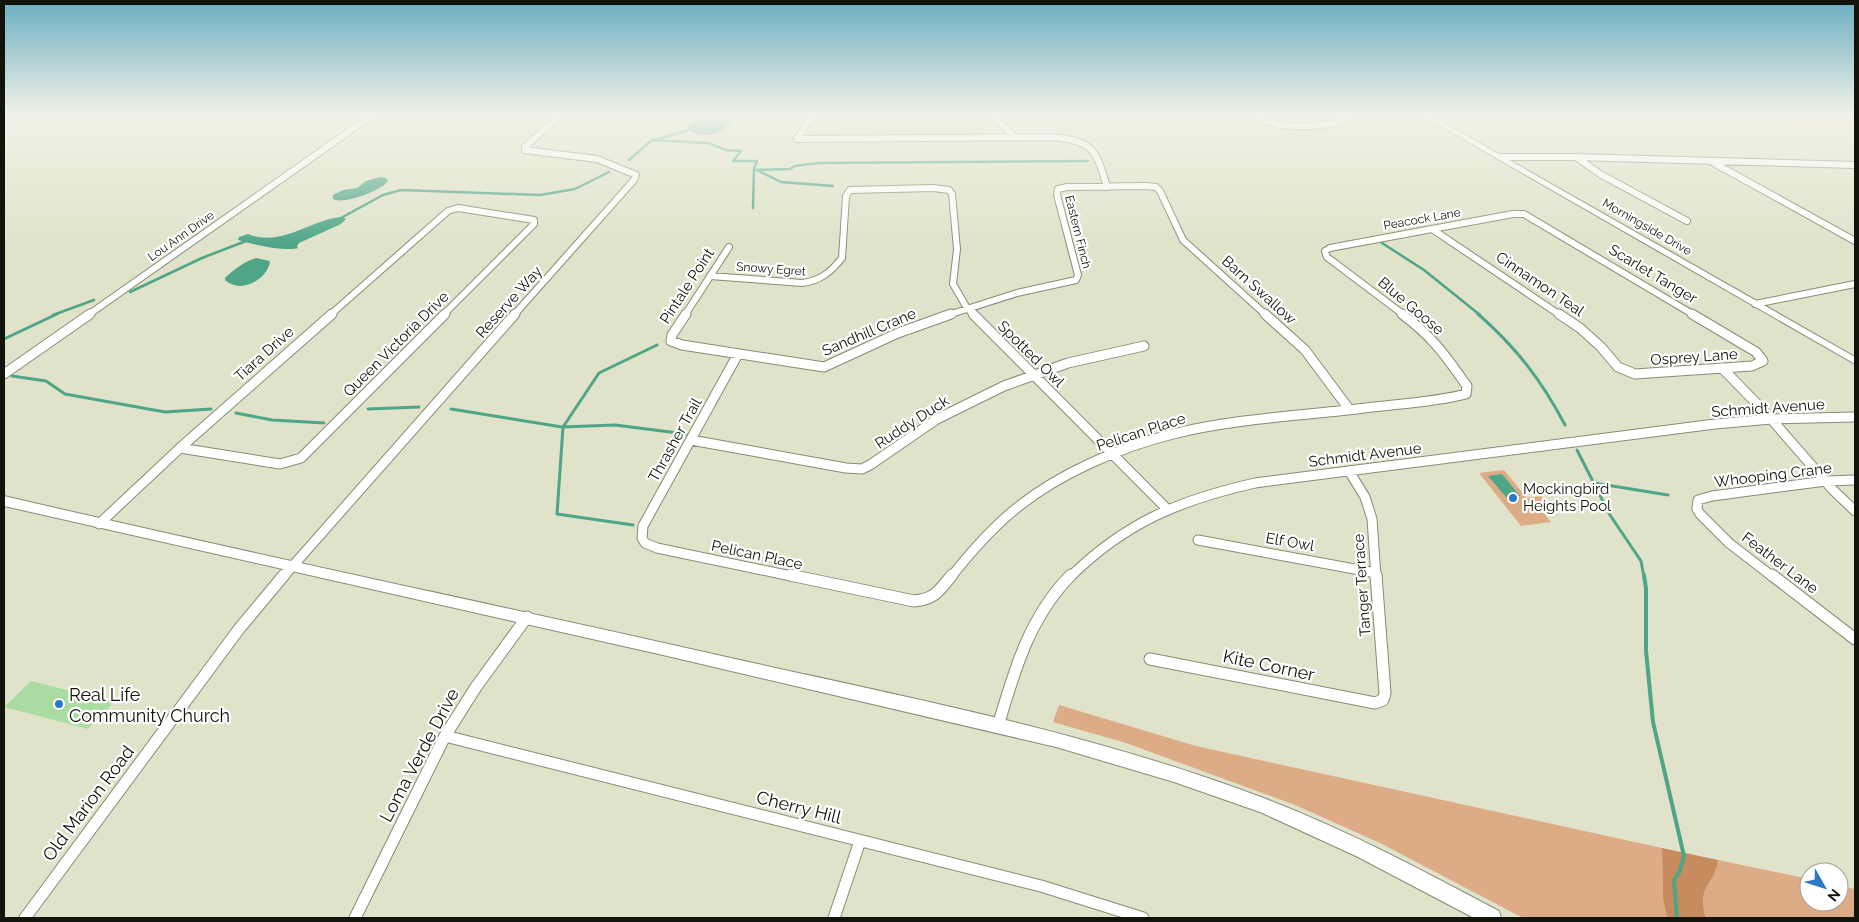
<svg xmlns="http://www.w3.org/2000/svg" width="1859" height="922" viewBox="0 0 1859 922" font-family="Raleway,sans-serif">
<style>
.green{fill:#deab87}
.forest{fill:#c78b5e}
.water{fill:#4fa588}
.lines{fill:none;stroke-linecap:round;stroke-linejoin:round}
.stream-far2{stroke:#4fa588;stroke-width:2.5}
.stream-far1{stroke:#4fa588;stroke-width:3}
.stream{stroke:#4fa588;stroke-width:4}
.building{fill:#aadca1}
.minor-far2-casing{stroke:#888b75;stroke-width:8}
.minor-far1-casing{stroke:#888b75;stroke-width:11}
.minor-casing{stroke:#888b75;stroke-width:13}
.tertiary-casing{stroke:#888b75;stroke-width:2}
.secondary-casing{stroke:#888b75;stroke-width:2}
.minor-far2{stroke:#fff;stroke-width:6}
.minor-far1{stroke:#fff;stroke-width:9}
.minor{stroke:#fff;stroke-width:11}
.tertiary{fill:#fff;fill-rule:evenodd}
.secondary{fill:#fff;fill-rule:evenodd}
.poi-dot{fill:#2b78c8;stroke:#fff;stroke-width:2}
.labels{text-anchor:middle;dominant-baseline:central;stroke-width:4.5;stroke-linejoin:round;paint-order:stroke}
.far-street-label{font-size:12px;fill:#12130a;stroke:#fff}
.street-label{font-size:15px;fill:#12130a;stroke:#fff}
.poi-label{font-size:15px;fill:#12130a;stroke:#fff;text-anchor:start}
.near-street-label{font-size:18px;fill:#12130a;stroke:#fff}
.near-poi-label{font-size:18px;fill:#12130a;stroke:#fff;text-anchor:start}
</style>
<rect width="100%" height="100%" fill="#e0e3ca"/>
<path class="green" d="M1755 116H1855V126L1769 124Z
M1504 470 1527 498 1541 496 1552 508 1541 510 1551 522 1521 526 1479 473Z
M1059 705 1196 746 1662 848 1663 899 1667 918H1523L1380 843 1295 805 1126 743 1053 722Z
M1718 860 1809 879V902H1839V886L1855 889V918H1706C1696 885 1715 886 1718 860Z"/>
<path class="forest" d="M1662 848 1718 860C1715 886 1696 885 1706 918H1667L1663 899Z"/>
<path class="water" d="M697 116H736C725 131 707 142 689 130L688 126Z
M380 177 386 178 388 181C381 191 344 205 333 199V195L343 190 357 188 366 181Z
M342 217 346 219 341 224 299 243 297 246 298 248C286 252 251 244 238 240L239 237 248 234C281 248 311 219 342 217Z
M256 258 270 261C268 279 241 295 225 280V278C233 270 245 261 256 258Z
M1502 474 1520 496 1506 497 1488 476Z"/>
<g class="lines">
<path class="stream-far2" d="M655 140 692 129
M629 160 652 140 708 143 726 150 741 151 733 161H757L754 168 753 208
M755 170 790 169 795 166 818 163 1088 161
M757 170 781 182 833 186
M339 219 383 195 401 190 540 195 575 189 609 172
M1382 243 1424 270 1480 315
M130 292 202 258 246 241
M53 315 94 300"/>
<path class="stream-far1" d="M1478 314C1516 347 1542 381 1565 425
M4 339 57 314
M12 376 46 381 65 394 165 412 211 409
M368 409 419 407
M451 409 562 427 615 425 686 434
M236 413 272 420 324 423
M1577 450 1610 515 1641 561 1644 577
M1594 483 1668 495
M633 525 557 514 563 427 599 373 657 345"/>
<path class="stream" d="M1644 575 1646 589V651L1653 722 1684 856 1680 871 1674 880 1677 918"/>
</g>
<path class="building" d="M31 681 114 702 88 729 4 707Z"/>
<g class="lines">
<defs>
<path id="minor-far2" d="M993 116 1015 137
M1254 116C1275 129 1329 130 1350 116
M797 139 1054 137C1094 142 1096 150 1107 187
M797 139 812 116
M1501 157H1576L1855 165
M1576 157 1600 174 1687 221
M1714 163 1855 241
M1432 229 1560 315
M1432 229 1513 214H1524L1694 315
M710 276 802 283C820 281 831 272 842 258L846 196 850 190 933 188 949 190 952 194 957 249 953 284 967 308 974 315
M1755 304 1855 284
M88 315 371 116
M330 315 448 211 458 208 534 220V224L443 315
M514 315 634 180 636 175 597 159 525 150V147L559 116
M685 315 729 247
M948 315 1017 293 1076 280 1078 275 1057 195 1058 189 1067 187 1145 186 1156 187 1160 191 1183 240 1266 315
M1404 315 1327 257 1325 251 1330 248 1432 229"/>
<path id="minor-far1" d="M686 314 672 335 671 341 682 345 824 367 898 333 951 314
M973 314 1166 508
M1265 314 1305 350 1349 409
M1559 314 1580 328 1601 347 1618 367 1635 374 1752 366 1763 361 1756 352 1692 314
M738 354 643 526 642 538 645 543 657 548 796 577
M1722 368 1766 413 1833 490 1855 511
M4 374 90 314
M691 440 846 468 862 469 870 465 937 419 1004 386 1068 363 1144 346
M180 448 280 464 301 458 445 314
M180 448 332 314
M1349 471 1365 497 1372 519 1376 577
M99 524 180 448
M1198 540 1376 573
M283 577 515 314
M951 577C970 553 990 530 1013 511 1057 474 1122 446 1177 433 1235 419 1297 416 1357 409 1393 404 1431 403 1466 394L1467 386C1445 355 1433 337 1402 314
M1070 577C1126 522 1180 500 1255 483L1715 424 1771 419 1855 417
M1773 577 1729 543 1700 514 1697 509 1698 500 1712 496 1826 481 1855 480"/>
<path id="minor" d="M790 575 914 601C935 599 939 591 952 575
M1772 575 1855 639
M1150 659 1375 703 1383 700 1385 693 1376 575
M998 726C1014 672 1029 617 1071 575
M445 736 1041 886 1143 918
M25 918 239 629 284 575
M355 918 445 736 476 687 527 617
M834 918 860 841"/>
<path id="tertiary" d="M1423 116H1432L1855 357V364Z"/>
<path id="secondary" d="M4 496C243 552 483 602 722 656 904 697 1091 732 1266 799 1347 830 1423 871 1499 911L1501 918H1474L1358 857 1260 812 1174 782 1056 747 663 655 4 506Z"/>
</defs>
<use href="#minor-far2" class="minor-far2-casing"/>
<use href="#minor-far1" class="minor-far1-casing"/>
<use href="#minor" class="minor-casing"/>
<use href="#tertiary" class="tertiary-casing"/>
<use href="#secondary" class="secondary-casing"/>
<use href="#minor-far2" class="minor-far2"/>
<use href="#minor-far1" class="minor-far1"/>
<use href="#minor" class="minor"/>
<use href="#tertiary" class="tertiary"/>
<use href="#secondary" class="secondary"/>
</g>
<linearGradient id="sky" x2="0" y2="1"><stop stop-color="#6baec2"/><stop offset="0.47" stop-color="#f1f2e7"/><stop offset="1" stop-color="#f1f2e7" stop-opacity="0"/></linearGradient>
<rect width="1859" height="245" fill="url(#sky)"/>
<g class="poi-dot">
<circle cx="1513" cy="498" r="5"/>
<circle cx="59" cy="704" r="5"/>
</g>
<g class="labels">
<g class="far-street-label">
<text transform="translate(1422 219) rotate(-10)">Peacock Lane</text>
<text transform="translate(1647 227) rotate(30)">Morningside Drive</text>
<text transform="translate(1078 232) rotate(76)">Eastern Finch</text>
<text transform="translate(181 236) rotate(-35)">Lou Ann Drive</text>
<text transform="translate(771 269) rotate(4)">Snowy Egret</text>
</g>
<g class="street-label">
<text transform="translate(1653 274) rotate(31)">Scarlet Tanger</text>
<text transform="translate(1540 284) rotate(34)">Cinnamon Teal</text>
<text transform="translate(687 286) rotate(-57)">Pintale Point</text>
<text transform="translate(1259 290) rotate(42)">Barn Swallow</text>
<text transform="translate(509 302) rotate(-48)">Reserve Way</text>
<text transform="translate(1411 306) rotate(40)">Blue Goose</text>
<text transform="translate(869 332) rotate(-23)">Sandhill Crane</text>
<text transform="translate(396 344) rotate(-45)">Queen Victoria Drive</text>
<text transform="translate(264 354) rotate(-42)">Tiara Drive</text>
<text transform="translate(1031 354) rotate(45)">Spotted Owl</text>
<text transform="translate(1694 357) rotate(-4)">Osprey Lane</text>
<text transform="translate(1768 408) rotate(-4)">Schmidt Avenue</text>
<text transform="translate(912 422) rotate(-33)">Ruddy Duck</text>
<text transform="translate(1141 432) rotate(-18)">Pelican Place</text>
<text transform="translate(675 440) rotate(-61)">Thrasher Trail</text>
<text transform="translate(1365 455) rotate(-7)">Schmidt Avenue</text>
<text transform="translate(1773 475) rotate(-7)">Whooping Crane</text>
<text transform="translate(1290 542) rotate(10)">Elf Owl</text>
<text transform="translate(757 555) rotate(12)">Pelican Place</text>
<text transform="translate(1780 563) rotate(37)">Feather Lane</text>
<text transform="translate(1362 585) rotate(-94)">Tanger Terrace</text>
</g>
<g class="poi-label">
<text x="1523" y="489">Mockingbird<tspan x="1523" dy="17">Heights Pool</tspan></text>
</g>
<g class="near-street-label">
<text transform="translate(1269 665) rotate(12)">Kite Corner</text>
<text transform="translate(419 755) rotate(-62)">Loma Verde Drive</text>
<text transform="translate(88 803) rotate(-53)">Old Marion Road</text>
<text transform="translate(799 807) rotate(14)">Cherry Hill</text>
</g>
<g class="near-poi-label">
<text x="69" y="694">Real Life<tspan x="69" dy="21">Community Church</tspan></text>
</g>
</g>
<rect width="1859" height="922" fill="none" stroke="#12130a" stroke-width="10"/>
<g transform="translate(1824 887) rotate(129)"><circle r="24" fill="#ffffff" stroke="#a0a19d"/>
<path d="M0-4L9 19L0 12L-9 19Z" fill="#2b78c8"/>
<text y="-8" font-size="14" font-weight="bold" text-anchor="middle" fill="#12130a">N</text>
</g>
</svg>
